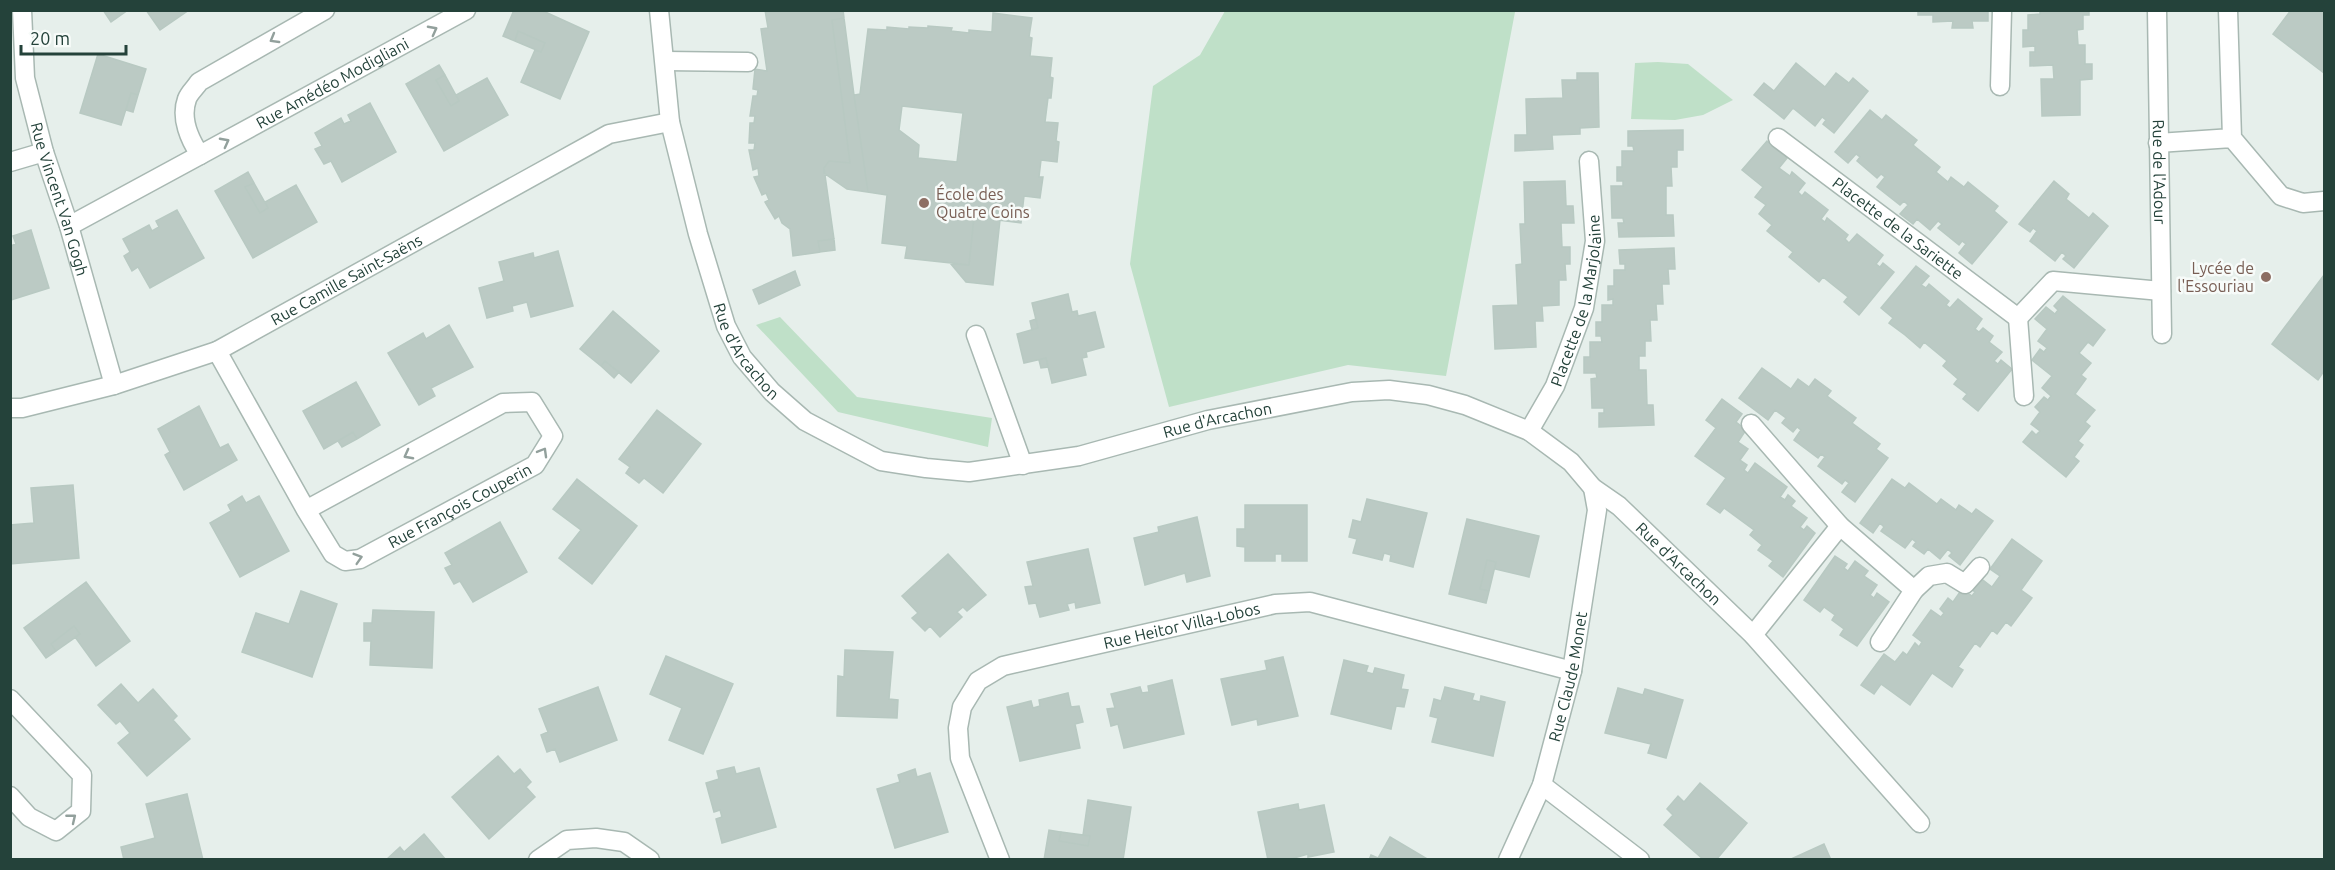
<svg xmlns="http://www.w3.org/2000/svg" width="2335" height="870" viewBox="0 0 2335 870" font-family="Ubuntu,sans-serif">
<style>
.green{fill:#bfe0c8}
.building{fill:#bbcac4;stroke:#b8c9c2;stroke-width:1.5;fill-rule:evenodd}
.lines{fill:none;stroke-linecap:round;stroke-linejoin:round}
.service-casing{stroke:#a8b8b2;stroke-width:21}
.minor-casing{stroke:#a8b8b2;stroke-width:21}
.service{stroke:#fff;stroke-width:18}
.minor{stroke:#fff;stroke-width:18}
.oneway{stroke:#92a09c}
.education-dot{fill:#8d6e63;stroke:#f7fbf9;stroke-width:2}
.labels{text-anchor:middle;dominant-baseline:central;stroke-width:5;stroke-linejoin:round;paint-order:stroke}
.street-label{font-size:16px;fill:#24423a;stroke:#f7fbf9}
.education-label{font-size:16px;fill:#785e54;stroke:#f7fbf9;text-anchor:start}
</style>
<rect width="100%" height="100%" fill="#e6efeb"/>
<path class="green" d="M1509 10 1515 12 1446 376 1348 365 1169 407 1130 264 1153 86 1200 55 1225 11Z
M1658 62 1688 64 1733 100 1703 115 1675 120 1631 119 1635 63Z
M780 317 857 397 992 418 988 447 838 412 756 325Z"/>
<path class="building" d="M103 10H128L111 22Z
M146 10H189L160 30Z
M514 10H541L589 32 560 99 521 82 535 50 541 52 545 43 518 31 515 41 503 36Z
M765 10H843L844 18 832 20 850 163 829 161 824 168 834 239 818 241 820 252 793 256 790 229 782 223 779 216 775 219 765 202 769 200 766 193 762 195 754 177 759 176 758 168 753 170 749 150H754L755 143H749L750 123H754L755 116H750L753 96H757L758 90 753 89 755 69 767 71 761 29 768 28Z
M1918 10H1988V21H1972L1973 28H1952L1953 21 1933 22V15H1918Z
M2040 10H2089V15H2083V29L2077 30 2078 45H2085V64H2092V79L2080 80V115L2042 116 2041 79H2054L2053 65 2030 66V52H2035V46L2023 47V30H2028V15L2040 14Z
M2291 10H2324V73L2273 34Z
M993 13 1032 18 1029 37 1032 38 1030 56 1052 58 1050 77 1053 78 1051 98H1048L1045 122 1058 123 1056 141 1059 142 1057 162 1041 160 1039 177H1043L1040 198 1024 196 1021 223 974 217 969 265 905 258 907 246 882 243 887 195 868 192 854 95 860 94 868 29 887 30V27L909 29V27L928 28V26L952 28 951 31 969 33V30L992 32ZM902 106 963 113 957 162 918 158 919 145 899 130Z
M844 18 854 95 868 192 847 189 824 173V168L829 161 850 163 832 20Z
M518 31 545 43 541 52 515 41Z
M98 54 146 69 138 95 131 93 121 125 80 113Z
M1796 63 1825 87 1836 73 1849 83 1853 78 1868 91 1834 133 1823 124 1826 120 1822 117 1815 126 1793 108 1784 119 1754 95 1764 83 1774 91Z
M439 65 445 75 436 80 451 106 459 101 456 95 487 78 508 115 444 151 406 84Z
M1577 73H1598L1599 127 1580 128V134L1552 135 1553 149 1515 151V135H1527L1526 99 1563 98 1562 80H1577Z
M445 75 459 101 451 106 436 80Z
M131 93 138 95 133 112 126 110Z
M370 103 396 152 342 182 331 161 324 164 315 149 322 146 315 133 341 118 344 124 351 121 348 115Z
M1870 110 1882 120 1886 115 1917 140 1913 145 1940 167 1936 172 1948 182 1951 177 1964 187 1968 182 1998 206 1994 211 2007 222 1972 264 1959 253 1966 244 1962 241 1959 245 1938 228 1942 224 1938 221 1930 230 1917 219 1913 224 1900 214 1908 205 1904 201 1900 205 1877 187 1885 177 1881 174 1877 178 1857 161 1860 157 1856 154 1848 163 1835 152Z
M1683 130V150H1677V167H1671L1672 186H1666V215H1673L1674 236 1619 237 1618 223H1624L1623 218H1612L1611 186H1623V181H1617V167H1622V151H1634L1633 146H1628V131Z
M1767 141 1787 158 1779 168 1790 176 1792 172 1805 183 1798 192 1802 196 1805 192 1828 210 1821 219 1825 222 1827 218 1848 235 1845 239 1849 243 1857 234 1883 255 1876 264 1880 267 1883 263 1894 272 1859 315 1844 302 1848 297 1823 277 1819 282 1789 257 1793 252 1767 231 1772 225 1759 214 1766 205 1755 197 1763 187 1742 170Z
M248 172 254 183 245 187 260 213 268 208 265 202 296 185 317 222 253 258 215 191Z
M1565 181 1566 206H1573L1574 223H1561L1562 247H1570V264H1565L1566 280H1559V305L1542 306 1543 321H1535L1536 347 1495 349 1493 306 1518 305 1516 265 1522 264 1520 224H1525L1524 182Z
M2054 181 2069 194 2066 199 2089 218 2093 213 2108 226 2074 268 2063 259 2066 256 2062 252 2055 261 2030 241 2037 231 2033 228 2030 232 2019 224Z
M254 183 268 208 260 213 245 187Z
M177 210 204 258 150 288 138 267 132 271 124 256 130 252 123 239 149 225 152 231 159 227 156 221Z
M974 217 1000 220 993 285 966 282 951 264 969 265Z
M31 230 49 288 11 300 10 246 16 244 13 236Z
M834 239 835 250 820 252 818 241Z
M1674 248 1675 269H1668L1669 284H1662L1663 304H1656L1657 320H1650L1651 341H1645V356H1639V370H1646L1647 405H1653L1654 425 1599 427V413H1604V408H1592L1591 379 1597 378 1596 373H1584V357H1590V342H1602L1601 336H1596V322H1602V305H1613V299L1608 300V286H1614V270H1625V264H1620L1619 250Z
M558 251 573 306 531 317 527 302 512 306 513 311 487 318 479 288 504 281 499 262 533 253 534 258Z
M1916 266 1929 276 1921 285 1926 288 1929 284 1949 301 1946 305 1950 308 1958 299 1982 319 1975 329 1979 332 1983 328 1993 336 1989 342 2002 352 1994 361 1998 364 2001 360 2012 369 1978 411 1963 399 1967 394 1954 384 1958 379 1943 366 1947 361 1924 342 1920 348 1905 335 1889 323 1893 318 1881 308Z
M795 271 800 285 759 304 753 290Z
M2324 275V371L2318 380 2272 344Z
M1068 294 1072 312 1077 311 1078 316 1095 312 1104 347 1086 352 1087 357 1082 358 1086 375 1052 383 1046 358 1024 363 1017 334 1038 328 1032 303Z
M2063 296 2105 330 2093 346 2088 342 2079 353 2091 363 2081 375 2086 379 2075 394 2095 410 2085 422 2090 426 2078 441 2083 445 2074 457 2079 461 2066 477 2023 442 2032 431 2036 435 2040 431 2031 424 2040 412 2035 407 2044 397 2048 400 2051 396 2042 388 2052 376 2032 360 2040 349 2044 352 2047 348 2038 341 2047 329 2035 319 2046 307 2055 314 2058 310 2054 306Z
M613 311 659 351 631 383 605 361 601 366 580 349Z
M1036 319 1038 328 1032 330 1030 321Z
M449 325 473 367 431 388 435 396 419 405 388 353 423 333 426 339Z
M1046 358 1048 367 1041 368 1039 360Z
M605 361 619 372 614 378 601 366Z
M1762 368 1791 389 1798 379 1809 387 1815 379 1831 391 1827 396 1856 418 1852 423 1880 444 1876 449 1888 458 1855 502 1842 492 1849 483 1845 480 1842 484 1818 466 1825 457 1821 454 1818 458 1794 440 1801 430 1797 427 1793 432 1782 423 1786 418 1775 410 1768 420 1739 398Z
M356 382 380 425 357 439 353 432 324 449 303 411Z
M1722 399 1742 414 1736 422 1746 430 1738 442 1748 449 1740 460 1747 465 1744 470 1748 473 1755 463 1787 487 1780 497 1785 500 1788 495 1795 501 1791 506 1807 518 1800 527 1804 530 1807 526 1815 533 1783 577 1769 566 1773 561 1758 550 1762 545 1750 535 1754 530 1724 508 1720 513 1707 504 1726 478 1695 456 1716 428 1706 420Z
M199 406 220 448 228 444 237 460 184 490 165 455 170 452 158 429Z
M657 410 701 444 663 493 644 478 639 483 626 473 630 467 619 459Z
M353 432 357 439 342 447 338 441Z
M577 479 637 526 592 584 559 558 581 530 553 509Z
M1892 479 1905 488 1909 483 1937 504 1941 499 1956 510 1959 505 1972 514 1976 509 1993 521 1960 565 1949 556 1952 553 1948 549 1940 559 1928 549 1924 554 1913 546 1916 542 1912 539 1905 548 1881 531 1884 527 1880 523 1873 533 1860 523Z
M73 485 79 558 10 564V525L34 523 31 488Z
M242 496 246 503 259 496 289 551 240 577 210 523 231 511 228 505Z
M1367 499 1427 513 1413 567 1390 561 1391 555 1384 553 1382 560 1353 553 1357 539 1349 537 1353 520 1361 522Z
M1245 505H1307V561H1282V554H1275V561H1245V547L1237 546V529H1245Z
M1197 517 1210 576 1187 582 1185 573 1145 585 1134 538 1159 532 1158 527Z
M1467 519 1539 536 1529 577 1495 569 1496 562 1487 560 1480 589 1489 591 1486 603 1449 594Z
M500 522 527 572 473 602 460 581 454 584 445 568 452 565 445 553Z
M2012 539 2042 561 2021 590 2032 598 2011 626 2006 622 1997 634 1992 630 1980 647 1975 643 1958 667 1963 670 1952 687 1932 673 1910 705 1881 684 1874 694 1861 685 1884 654 1895 662 1903 652 1907 655 1915 643 1919 647 1922 642 1913 635 1931 610 1941 617 1944 613 1940 609 1948 598 1953 602 1962 589 1972 596 1975 592 1971 589 1979 577 1992 587 2000 576 1990 569Z
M1088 549 1100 603 1076 608 1075 602 1067 604 1069 610 1040 617 1036 603 1029 604 1025 587 1033 586 1027 562Z
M948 554 986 595 967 611 963 607 957 612 962 617 940 637 930 626 925 631 912 618 918 613 902 596Z
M1835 556 1847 564 1844 568 1848 571 1855 561 1868 571 1864 576 1877 585 1870 595 1874 598 1877 593 1889 602 1857 646 1840 635 1844 629 1832 620 1835 615 1824 607 1820 612 1804 600Z
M1487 560 1496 562 1489 591 1480 589Z
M86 582 130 641 96 666 75 637 80 634 74 626 51 644 56 651 46 658 24 628Z
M301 591 337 604 312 677 242 652 256 613 289 624Z
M373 610 434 612 432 668 370 665 371 641H364V623H372Z
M74 626 80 634 56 651 51 644Z
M845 650 893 652 889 699 898 700 897 718 837 716 838 676 844 677Z
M666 656 733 684 703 754 669 740 682 708 650 694Z
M1283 657 1298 716 1258 725 1257 719 1232 725 1221 679 1267 670 1265 661Z
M1344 660 1368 666 1366 672 1373 674 1375 668 1404 675 1401 689 1408 690 1404 707 1396 706 1391 729 1331 714Z
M1172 680 1184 734 1124 748 1118 724 1111 726 1107 709 1115 708 1111 694 1140 687 1142 693 1149 692 1148 686Z
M121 684 138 703 153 689 177 716 173 720 190 739 147 776 118 743 130 733 120 721 116 724 98 705Z
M598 687 617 740 560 762 555 749 547 752 541 735 548 732 539 709Z
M1445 687 1474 694 1472 700 1480 702 1481 696 1505 702 1493 756 1432 742 1438 718 1430 716 1434 699 1441 701Z
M1618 688 1643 695 1645 689 1683 700 1666 758 1648 753 1651 744 1605 733Z
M1068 693 1071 707 1079 706 1083 722 1075 724 1080 748 1020 761 1007 707 1031 701 1033 708 1040 706 1039 700Z
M498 756 514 774 520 769 531 782 526 787 535 797 489 839 452 797Z
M734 767 736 774 759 768 776 827 722 843 716 819 722 817 720 810 714 812 706 783 719 779 717 771Z
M915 769 917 777 930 773 948 832 895 848 877 789 900 782 898 775Z
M1700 783 1747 823 1716 860H1704L1664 825 1673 815 1667 809 1678 796 1684 802Z
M187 794 203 860H124L121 847 155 838 146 804Z
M1088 800 1131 807 1123 860H1044L1049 830 1061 832 1059 841 1088 846 1090 836 1083 835Z
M1298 804 1299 810 1324 805 1334 852 1308 857V854L1287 860H1268L1258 812Z
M1061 832 1090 836 1088 846 1059 841Z
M424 834 446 860H386L400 847 404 852Z
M1390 837 1429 860H1369L1371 855 1378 858Z
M1824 844 1831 860H1789Z"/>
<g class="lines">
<defs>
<path id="service" d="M2228 10 2232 138
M665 61 748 62
M2158 143 2232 138 2281 196 2303 203 2324 201
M976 335 1023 465"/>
<g id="minor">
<path id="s1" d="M22 10 25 78 44 152 69 226 114 385"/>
<path id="s2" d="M325 10 199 82C196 87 189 93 187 99 180 118 190 140 200 155L466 10"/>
<path id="s3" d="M659 10 670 122 698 234 726 326 742 357 772 392 805 421 881 461 926 468 969 472 1079 456 1208 420 1352 392 1389 390 1428 395 1465 405 1529 431 1571 462 1593 488 1619 506 1753 635 1920 823"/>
<path id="s4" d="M2157 10 2162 334"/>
<path d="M2000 86 2002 10"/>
<path id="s5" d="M1778 138 2018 318 2053 281 2161 291"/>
<path d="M10 162 44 152"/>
<path d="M69 226 200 155"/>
<path d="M2018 318 2024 396"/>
<path id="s6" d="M217 351 306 510 333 554 345 561 360 559 535 465 553 436 532 402 503 403 306 510"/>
<path id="s7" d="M10 408H22L114 385 217 351 609 134 670 122"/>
<path d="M1751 424 1840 526 1914 590 1880 642"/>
<path id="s8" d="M1529 431 1555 386 1584 308 1595 241 1589 161"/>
<path d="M1914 590 1929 576 1947 573 1965 584 1980 567"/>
<path d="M1753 635 1840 526"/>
<path d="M10 699 82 775 81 811 56 831 29 817 10 796"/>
<path d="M1542 785 1640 860"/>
<path d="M538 860 567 840 596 838 624 842 650 860"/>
<path id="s9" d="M1000 860 960 758 958 728 962 707 978 681 1003 666 1275 604 1310 602 1572 671"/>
<path id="s10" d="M1508 860 1542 785 1572 671 1597 510 1593 488"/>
</g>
</defs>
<use href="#service" class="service-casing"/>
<use href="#minor" class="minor-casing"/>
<use href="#service" class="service"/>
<use href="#minor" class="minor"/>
</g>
<defs><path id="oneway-chevron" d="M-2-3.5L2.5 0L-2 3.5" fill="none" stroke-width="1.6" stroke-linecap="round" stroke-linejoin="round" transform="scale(1.5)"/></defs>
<g class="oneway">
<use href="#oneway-chevron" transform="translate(433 30) rotate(-28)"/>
<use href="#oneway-chevron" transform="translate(274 39) rotate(150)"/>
<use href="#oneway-chevron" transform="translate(225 142) rotate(-28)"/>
<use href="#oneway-chevron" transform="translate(543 452) rotate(-60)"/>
<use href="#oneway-chevron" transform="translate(408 455) rotate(152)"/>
<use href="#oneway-chevron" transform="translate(358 558) rotate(-17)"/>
<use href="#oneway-chevron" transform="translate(72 818) rotate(-39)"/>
</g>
<g class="education-dot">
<circle cx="924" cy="203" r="6"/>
<circle cx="2266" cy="277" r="6"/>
</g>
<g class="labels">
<g class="street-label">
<text stroke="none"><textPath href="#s2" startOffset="376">Rue Amédéo Modigliani</textPath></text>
<text stroke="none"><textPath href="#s4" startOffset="162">Rue de l'Adour</textPath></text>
<text stroke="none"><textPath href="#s1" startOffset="194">Rue Vincent Van Gogh</textPath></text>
<text stroke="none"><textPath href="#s5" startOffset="150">Placette de la Sariette</textPath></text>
<text stroke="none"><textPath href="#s7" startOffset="363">Rue Camille Saint-Saëns</textPath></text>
<text stroke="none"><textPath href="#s8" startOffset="141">Placette de la Marjolaine</textPath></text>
<text stroke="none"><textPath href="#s3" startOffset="356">Rue d'Arcachon</textPath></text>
<text stroke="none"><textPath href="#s3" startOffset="878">Rue d'Arcachon</textPath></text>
<text stroke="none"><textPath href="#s6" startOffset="376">Rue François Couperin</textPath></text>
<text stroke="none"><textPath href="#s3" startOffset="1400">Rue d'Arcachon</textPath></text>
<text stroke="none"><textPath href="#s9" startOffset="404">Rue Heitor Villa-Lobos</textPath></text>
<text stroke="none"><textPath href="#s10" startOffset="194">Rue Claude Monet</textPath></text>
</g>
<g class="education-label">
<text x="936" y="194">École des<tspan x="936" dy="18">Quatre Coins</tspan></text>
<text x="2254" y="268" text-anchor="end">Lycée de<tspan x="2254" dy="18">l'Essouriau</tspan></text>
</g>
</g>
<rect width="2335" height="870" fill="none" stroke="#24423a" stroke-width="24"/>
<path d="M21 45v9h105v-9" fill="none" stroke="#24423a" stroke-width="3"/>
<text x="30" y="45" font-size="18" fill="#24423a" stroke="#f7fbf9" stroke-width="4.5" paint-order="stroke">20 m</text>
</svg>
